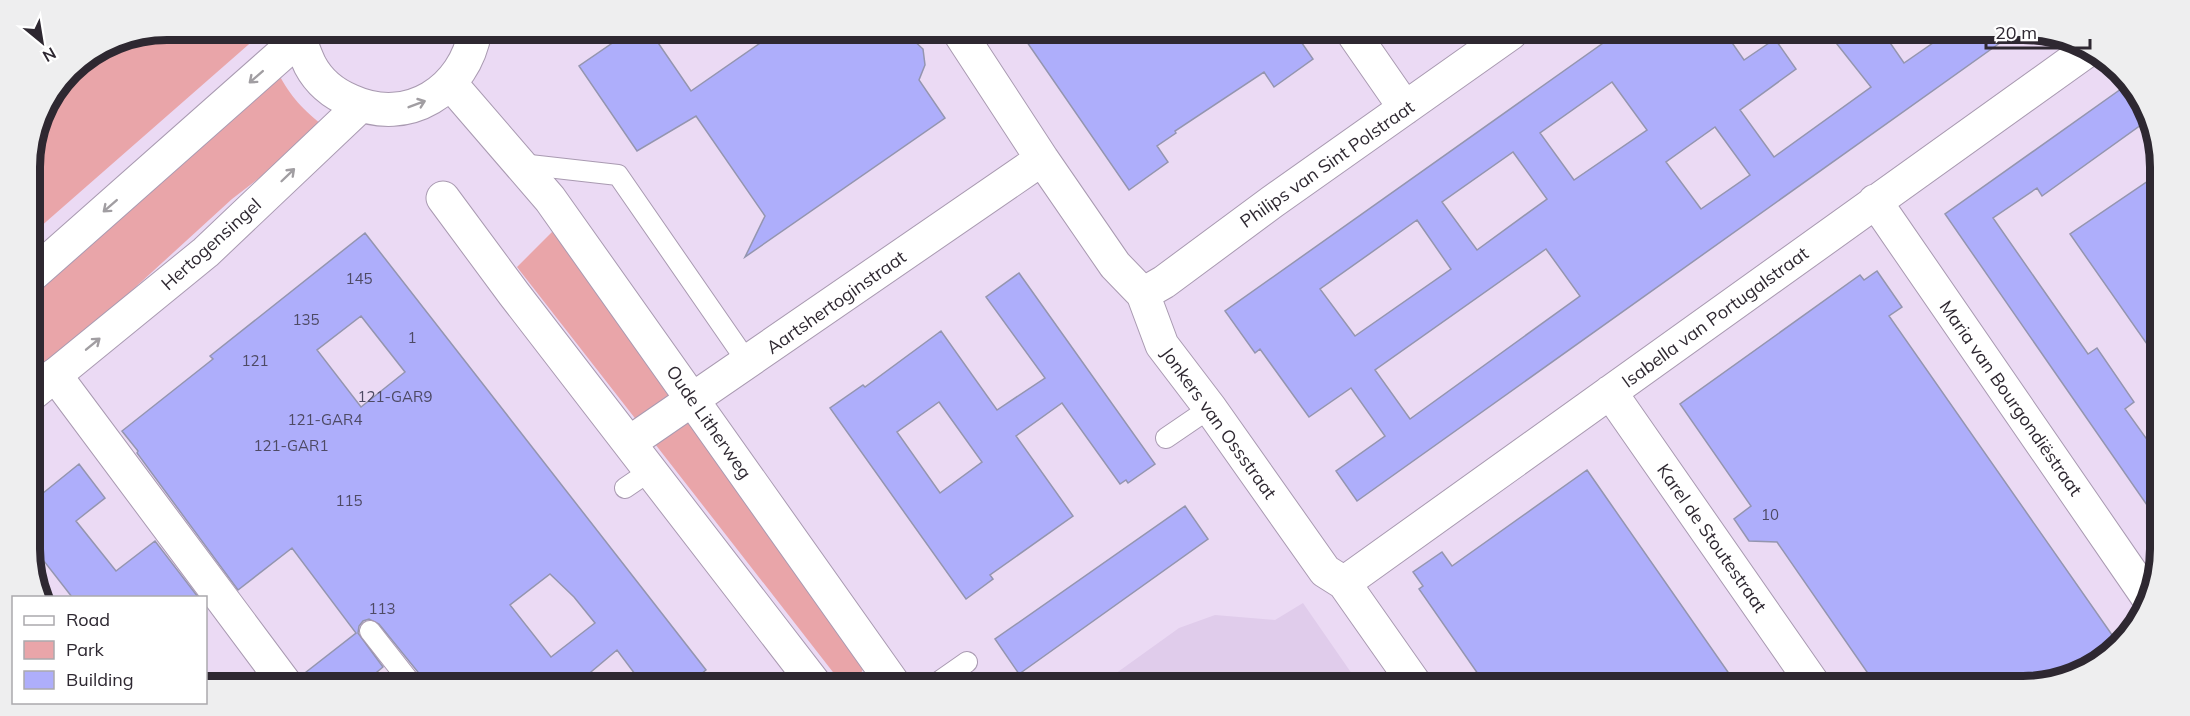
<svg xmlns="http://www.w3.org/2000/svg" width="2190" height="716" viewBox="0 0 2190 716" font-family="Mulish,sans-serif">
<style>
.built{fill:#e0cceb}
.green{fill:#e9a5a9}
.building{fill:#aeaefb;stroke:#9495af;stroke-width:1.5;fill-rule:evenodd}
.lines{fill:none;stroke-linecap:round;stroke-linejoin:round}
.lane-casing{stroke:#a99ab1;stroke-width:22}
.street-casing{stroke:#a99ab1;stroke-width:35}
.secondary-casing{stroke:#a99ab1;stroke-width:35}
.lane{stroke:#fff;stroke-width:20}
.street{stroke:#fff;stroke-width:33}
.secondary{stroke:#fff;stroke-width:33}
.oneway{stroke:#a19ea2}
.labels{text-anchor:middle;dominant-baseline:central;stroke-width:4.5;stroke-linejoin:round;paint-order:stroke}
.number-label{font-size:15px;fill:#4e4a64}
.street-label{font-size:18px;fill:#2e2831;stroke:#fff}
.rim{fill:none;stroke:#2e2831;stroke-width:8}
</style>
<rect width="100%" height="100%" fill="#ebdaf4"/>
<path class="built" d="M1303 603 1359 684H1101L1179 628 1215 615 1275 620Z"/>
<path class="green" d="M168 30H265L31 235 30 159 41 115 71 70 115 40Z
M278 73C291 97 303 110 325 127L232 199 94 325 31 378V291Z
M560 224 866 664 861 673 852 678 836 676 517 267Z"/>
<path class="building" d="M630 31H650L691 91 776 32H885L890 38 912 39 923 49 925 65 919 80 945 118 745 257 765 216 696 116 637 151 579 66Z
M1020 32 1295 33 1313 59 1274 87 1264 72 1175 131 1176 133 1157 146 1168 162 1129 190Z
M1616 34H1726L1744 60 1775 39 1796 69 1740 110 1774 157 1871 87 1829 34H1884L1904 63 1946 34 2011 35 1357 501 1336 471 1385 436 1351 388 1309 417 1260 349 1255 353 1225 311ZM1612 82 1647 130 1574 180 1540 133ZM1715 127 1750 175 1701 209 1666 162ZM1513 152 1547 199 1477 250 1442 202ZM1417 220 1451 269 1355 336 1320 289ZM1546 249 1580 296 1410 419 1375 370Z
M2121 89 2145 122 2042 196 2037 188 1993 218 2088 354 2097 348 2134 402 2125 409 2156 452V518L1945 214Z
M2157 175V251L2156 357 2070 234Z
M365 233 706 670 690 683 635 682V674L617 650 579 682H426L379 624 369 619 363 621 359 626 358 633 383 667 365 682H302L301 676 356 633 292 548 238 590 137 453 138 451 122 431 213 359 210 356ZM361 316 405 372 361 407 317 350ZM550 574 574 597 595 623 551 657 510 605Z
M1877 271 1902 307 1889 316 2117 642 2106 657 2031 686 1876 685 1777 542 1749 541 1734 519 1751 506 1680 404 1860 275 1864 280Z
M1019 273 1155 464 1128 483 1126 480 1120 484 1062 403 1016 436 1073 516 990 575 993 579 966 599 830 408 863 385 865 387 941 331 997 410 1045 378 986 297ZM939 402 982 462 940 493 897 432Z
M79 464 105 498 76 521 116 571 155 541 198 597H72L44 561 33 571 32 502Z
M1587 470 1610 503 1737 685 1485 684 1419 589 1423 586 1413 572 1442 552 1452 566Z
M1185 506 1208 539 1019 674 995 639Z"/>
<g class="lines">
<defs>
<path id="lane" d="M521 164 618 175 748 363
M1166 438 1210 408
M625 488 650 471
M370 631 410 682
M937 683 967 662"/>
<path id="street" d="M959 32 1042 159 1115 265 1143 294 1162 345 1210 408 1325 571 1344 583 1415 684
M1353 33 1405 108
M450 83 550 199 893 683
M443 198 514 294 814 683
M1875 201 2147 596
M1143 294 1164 282 1272 202 1511 33
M55 375 284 682
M1610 392 1814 685
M629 443 1042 159
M1344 583 2085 52"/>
<path id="secondary" d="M300 30C300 43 305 54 310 65 319 82 334 94 351 101 408 127 465 90 475 31
M31 276 300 38
M32 394 206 252 360 106"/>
</defs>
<use href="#lane" class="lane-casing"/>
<use href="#street" class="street-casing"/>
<use href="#secondary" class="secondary-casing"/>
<use href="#lane" class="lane"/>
<use href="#street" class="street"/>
<use href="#secondary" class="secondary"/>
</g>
<defs><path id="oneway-shaft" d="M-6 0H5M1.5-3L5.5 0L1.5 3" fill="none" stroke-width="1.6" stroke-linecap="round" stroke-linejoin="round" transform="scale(1.5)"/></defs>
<g class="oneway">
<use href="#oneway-shaft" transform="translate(256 77) rotate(139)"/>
<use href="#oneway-shaft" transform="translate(417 104) rotate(-21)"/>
<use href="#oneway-shaft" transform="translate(288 175) rotate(-44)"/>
<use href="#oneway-shaft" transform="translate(110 206) rotate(139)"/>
<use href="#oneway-shaft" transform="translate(93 344) rotate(-39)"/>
</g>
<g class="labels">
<g class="number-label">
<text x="359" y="278">145</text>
<text x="306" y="319">135</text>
<text x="412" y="337">1</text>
<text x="255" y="360">121</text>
<text x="395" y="396">121-GAR9</text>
<text x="325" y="419">121-GAR4</text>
<text x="291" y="445">121-GAR1</text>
<text x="349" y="500">115</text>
<text x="1770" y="514">10</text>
<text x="382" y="608">113</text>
</g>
<g class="street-label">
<text transform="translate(1327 164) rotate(-35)">Philips van Sint Polstraat</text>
<text transform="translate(211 244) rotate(-42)">Hertogensingel</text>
<text transform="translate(836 302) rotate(-35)">Aartshertoginstraat</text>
<text transform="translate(1715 317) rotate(-36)">Isabella van Portugalstraat</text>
<text transform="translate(2011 398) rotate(55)">Maria van Bourgondiëstraat</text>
<text transform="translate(709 422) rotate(55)">Oude Litherweg</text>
<text transform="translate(1219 423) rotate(54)">Jonkers van Ossstraat</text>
<text transform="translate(1712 538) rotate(55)">Karel de Stoutestraat</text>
</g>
</g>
<path d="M0 0H2190V716H0ZM167 40H2023A127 127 0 0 1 2150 167V549A127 127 0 0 1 2023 676H167A127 127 0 0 1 40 549V167A127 127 0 0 1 167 40Z" fill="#eeeeef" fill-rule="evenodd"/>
<path class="rim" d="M167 40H2023A127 127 0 0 1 2150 167V549A127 127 0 0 1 2023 676H167A127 127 0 0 1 40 549V167A127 127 0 0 1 167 40Z"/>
<rect x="12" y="596" width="195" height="108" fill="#ffffff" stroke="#aba9ad" stroke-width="1.5"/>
<rect x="24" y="616" width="30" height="9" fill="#ffffff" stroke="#aba9ad" stroke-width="1.5"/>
<text x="66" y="626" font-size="18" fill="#2e2831">Road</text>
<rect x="24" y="641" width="30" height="18" fill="#e9a5a9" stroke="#aba9ad" stroke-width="1.5"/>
<text x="66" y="656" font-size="18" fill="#2e2831">Park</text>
<rect x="24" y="671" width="30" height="18" fill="#aeaefb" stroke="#aba9ad" stroke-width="1.5"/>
<text x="66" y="686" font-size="18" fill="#2e2831">Building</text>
<g transform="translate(42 42) rotate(150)" stroke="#ffffff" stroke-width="4.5" paint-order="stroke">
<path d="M0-4.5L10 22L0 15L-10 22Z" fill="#2e2831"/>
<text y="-9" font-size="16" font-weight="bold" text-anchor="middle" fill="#2e2831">N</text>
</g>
<path d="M1986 39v9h104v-9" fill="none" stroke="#2e2831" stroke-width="3"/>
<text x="1995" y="39" font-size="18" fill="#2e2831" stroke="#ffffff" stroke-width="4.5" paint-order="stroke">20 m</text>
</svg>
